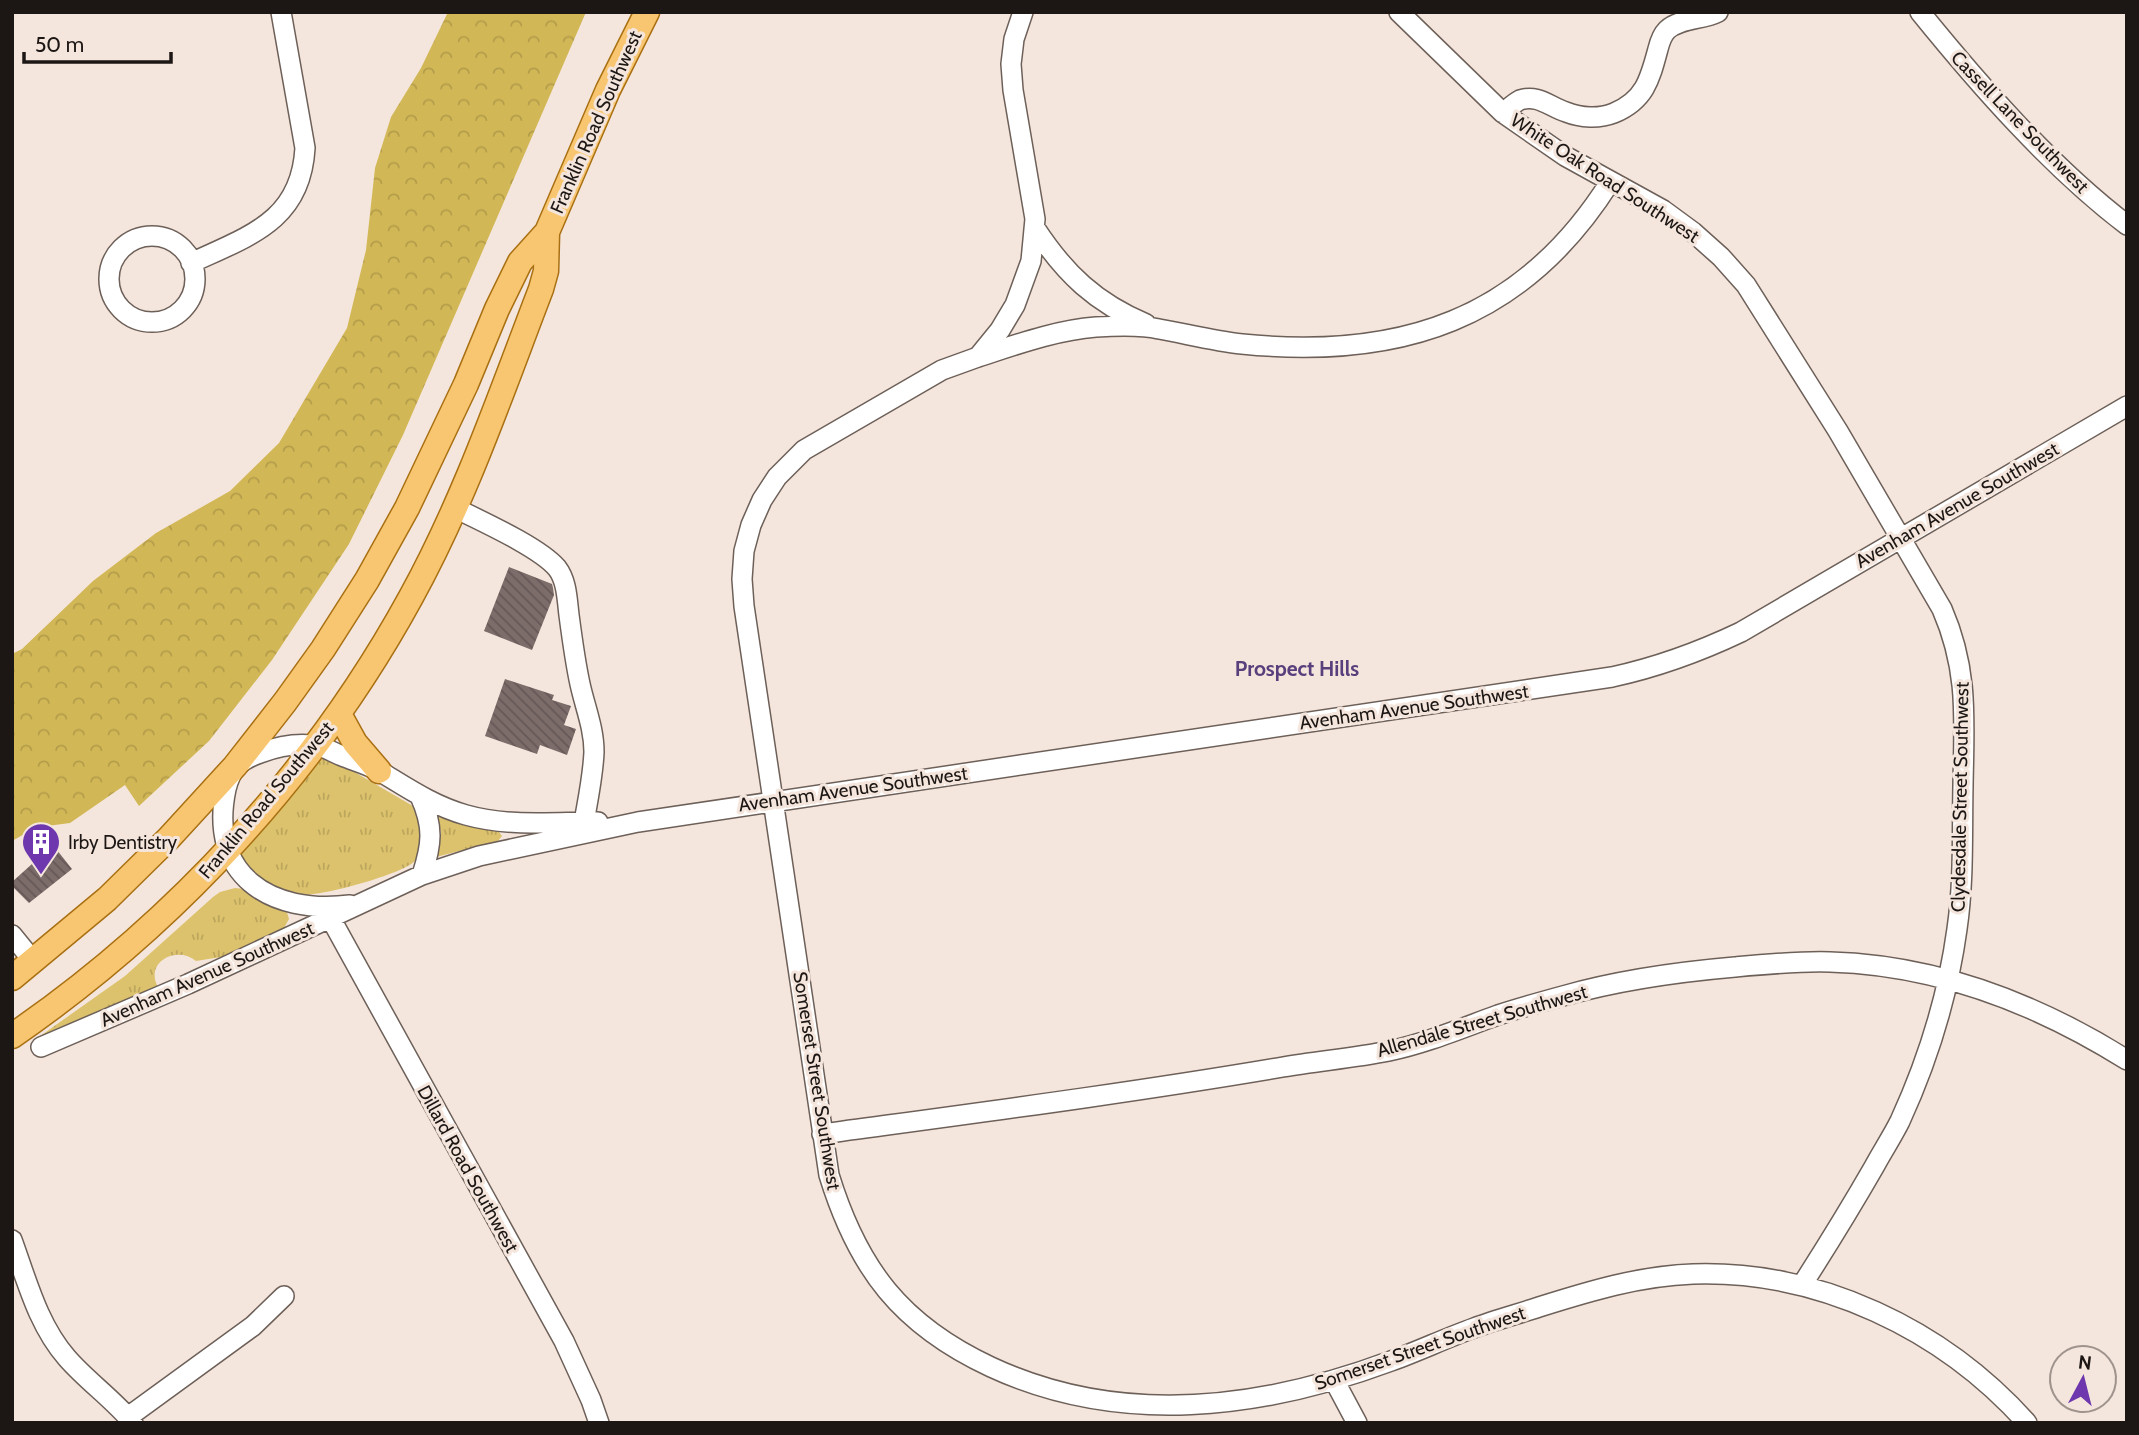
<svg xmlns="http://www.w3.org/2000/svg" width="2139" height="1435" viewBox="0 0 2139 1435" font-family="Cabin,sans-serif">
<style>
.grass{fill:url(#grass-tufts)}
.forest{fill:url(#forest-crowns)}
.building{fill:url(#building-back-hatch)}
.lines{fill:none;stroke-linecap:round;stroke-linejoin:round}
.minor-casing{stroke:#6d6059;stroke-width:22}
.major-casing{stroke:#a87012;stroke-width:27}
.minor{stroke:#fff;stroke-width:19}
.major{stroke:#f8c670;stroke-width:24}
.labels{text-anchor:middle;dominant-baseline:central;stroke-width:6;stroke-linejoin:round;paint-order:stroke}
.street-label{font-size:19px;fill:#1c1714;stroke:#f5e6dd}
.poi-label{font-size:19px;fill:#1c1714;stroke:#f5e6dd;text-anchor:start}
.neighbourhood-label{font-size:21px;font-weight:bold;fill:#59407d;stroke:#f5e6dd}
</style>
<defs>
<pattern id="grass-tufts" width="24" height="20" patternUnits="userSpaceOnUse" patternTransform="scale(1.75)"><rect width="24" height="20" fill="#dcc26c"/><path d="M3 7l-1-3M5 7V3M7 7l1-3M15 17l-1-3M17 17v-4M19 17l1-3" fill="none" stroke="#bca65d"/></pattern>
<pattern id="forest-crowns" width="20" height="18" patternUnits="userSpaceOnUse" patternTransform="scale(1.75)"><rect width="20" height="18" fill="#d2b756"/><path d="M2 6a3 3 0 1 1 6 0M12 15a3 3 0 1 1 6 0" fill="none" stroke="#b49d4a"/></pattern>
<pattern id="building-back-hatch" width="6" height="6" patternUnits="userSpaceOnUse" patternTransform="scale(1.75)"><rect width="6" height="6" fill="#7c6c6a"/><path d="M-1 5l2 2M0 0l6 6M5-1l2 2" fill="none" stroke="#655856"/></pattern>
</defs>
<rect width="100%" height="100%" fill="#f5e6dd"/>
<path class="grass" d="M321 757 325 760 332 759 413 806C424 817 423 821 422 836 422 845 423 854 415 861 401 875 316 898 296 895 286 893 268 887 261 880 253 874 246 864 239 856L265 828Z
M436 816 460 824 499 832 502 836 498 841 436 857 441 832Z
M235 888 245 889 265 903 286 909 289 919 284 928 221 957 196 961C177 945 144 962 158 987L38 1040 36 1039 125 976 213 897 220 892Z"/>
<path class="forest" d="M448 12H586L403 435 349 544 272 660 209 741 139 806 125 785 70 823 47 826 28 832 12 841V654L22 649 93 581 156 533 230 491 279 443 347 328 366 250 375 168 391 117 421 68Z"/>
<path class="building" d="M509 567 552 584 553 588 554 595 532 650 484 631Z
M505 679 554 695 552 700 571 706 564 725 576 729 567 755 540 745 537 754 485 736Z
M53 845 72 869 29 903 12 886V882Z"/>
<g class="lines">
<defs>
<path id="minor" d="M1023 12 1014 39 1011 64 1013 90 1035 219 1031 261 1015 305 1000 330 978 357 942 370 804 450 777 477 762 500 751 525 744 551 742 579 744 606 829 1175C858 1269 901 1325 991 1367 1120 1427 1262 1409 1391 1361 1419 1351 1446 1338 1474 1328 1495 1320 1518 1314 1539 1307 1590 1291 1639 1276 1693 1274 1819 1270 1943 1329 2027 1423
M1399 12 1503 113 1565 156 1663 210 1693 232 1721 257 1746 285 1838 431 1942 609C1969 671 1964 720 1963 786 1962 833 1964 881 1957 929 1948 995 1928 1060 1900 1121 1892 1137 1882 1152 1874 1167 1851 1207 1827 1246 1802 1285
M1920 12C1980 86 2051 167 2127 225
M1503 113C1508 109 1514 103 1520 100 1538 94 1550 107 1566 112 1581 118 1599 119 1614 113 1645 100 1650 79 1658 49 1660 41 1662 35 1667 30 1680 18 1703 20 1718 12
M1035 228C1065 274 1096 303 1146 324
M109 279a43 43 0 1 1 86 0a43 43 0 1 1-86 0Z
M191 263C249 236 301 221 305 148L281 12
M978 357C1015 345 1056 330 1096 327 1114 326 1142 325 1159 329 1187 334 1214 341 1242 344 1400 360 1523 320 1610 182
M455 508C481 521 539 547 557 568 567 581 567 599 569 615 572 638 575 661 580 684 585 707 594 728 594 752 593 776 588 799 584 822
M420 796C434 827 432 844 422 875
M350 905C270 915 208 875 226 789 231 768 240 760 260 753 276 747 294 743 312 745 322 745 332 752 342 756 354 761 369 765 381 772 409 789 434 806 466 815 509 827 554 822 598 822
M331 919 564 1341 591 1400 599 1423
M12 935 34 962
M41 1047 188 984 422 875 479 856 638 822 1612 677C1658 667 1699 652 1741 632L2127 406
M822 1134C976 1113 1130 1093 1283 1067 1318 1061 1354 1058 1389 1051 1427 1043 1462 1028 1498 1015 1519 1008 1541 1002 1563 996 1619 980 1677 972 1735 967 1767 964 1798 961 1830 962 1938 965 2036 1003 2127 1060
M12 1240C27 1281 38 1325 67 1358 87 1381 113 1399 133 1423
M1334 1380 1357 1423
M128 1417 253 1326 284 1296"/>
<path id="major" d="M339 714 355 743 379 771
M12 978 107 899 169 838 235 766 285 702 323 649 367 580 407 508 466 384 497 309 520 262 547 232 608 90 647 12
M12 1036C175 924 316 771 411 597 465 499 501 393 541 289L546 271 547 232"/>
</defs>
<use href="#minor" class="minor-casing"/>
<use href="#major" class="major-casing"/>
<use href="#minor" class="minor"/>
<use href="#major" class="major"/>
</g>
<defs>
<symbol id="building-pin" viewBox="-11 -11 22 30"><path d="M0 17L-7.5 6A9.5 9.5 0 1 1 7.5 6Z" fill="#6e37ad" stroke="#f5e6dd"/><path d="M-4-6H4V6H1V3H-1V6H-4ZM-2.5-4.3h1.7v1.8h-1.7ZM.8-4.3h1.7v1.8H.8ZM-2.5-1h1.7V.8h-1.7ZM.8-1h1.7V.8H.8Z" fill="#fff"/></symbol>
</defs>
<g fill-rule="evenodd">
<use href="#building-pin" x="19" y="820" width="44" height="60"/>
</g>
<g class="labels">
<g class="street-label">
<text transform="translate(596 122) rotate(-66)">Franklin Road Southwest</text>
<text transform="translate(2020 122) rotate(46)">Cassell Lane Southwest</text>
<text transform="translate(1605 178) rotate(33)">White Oak Road Southwest</text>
<text transform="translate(1957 505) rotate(-30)">Avenham Avenue Southwest</text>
<text transform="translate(1414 707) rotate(-8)">Avenham Avenue Southwest</text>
<text transform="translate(853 789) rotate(-8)">Avenham Avenue Southwest</text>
<text transform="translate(1960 797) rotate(-89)">Clydesdale Street Southwest</text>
<text transform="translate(266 800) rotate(-50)">Franklin Road Southwest</text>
<text transform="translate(207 974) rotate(-24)">Avenham Avenue Southwest</text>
<text transform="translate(1482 1021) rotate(-16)">Allendale Street Southwest</text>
<text transform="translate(817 1081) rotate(81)">Somerset Street Southwest</text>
<text transform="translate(468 1169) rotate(61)">Dillard Road Southwest</text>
<text transform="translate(1420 1348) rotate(-19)">Somerset Street Southwest</text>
</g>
<g class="poi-label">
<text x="68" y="842">Irby Dentistry</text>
</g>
<g class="neighbourhood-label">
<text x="1297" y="668">Prospect Hills</text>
</g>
</g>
<rect width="2139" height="1435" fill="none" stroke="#1c1714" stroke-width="28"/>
<g transform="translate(2083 1379) rotate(7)"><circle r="33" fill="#f5e6dd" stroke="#9e938d" stroke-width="2"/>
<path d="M0-5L12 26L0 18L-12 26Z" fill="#6e37ad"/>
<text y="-10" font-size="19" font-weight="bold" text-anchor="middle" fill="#1c1714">N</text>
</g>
<path d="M24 52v10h147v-10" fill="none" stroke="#1c1714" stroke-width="3.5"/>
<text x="35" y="52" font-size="21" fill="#1c1714" stroke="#f5e6dd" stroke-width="5" paint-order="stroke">50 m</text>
</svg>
